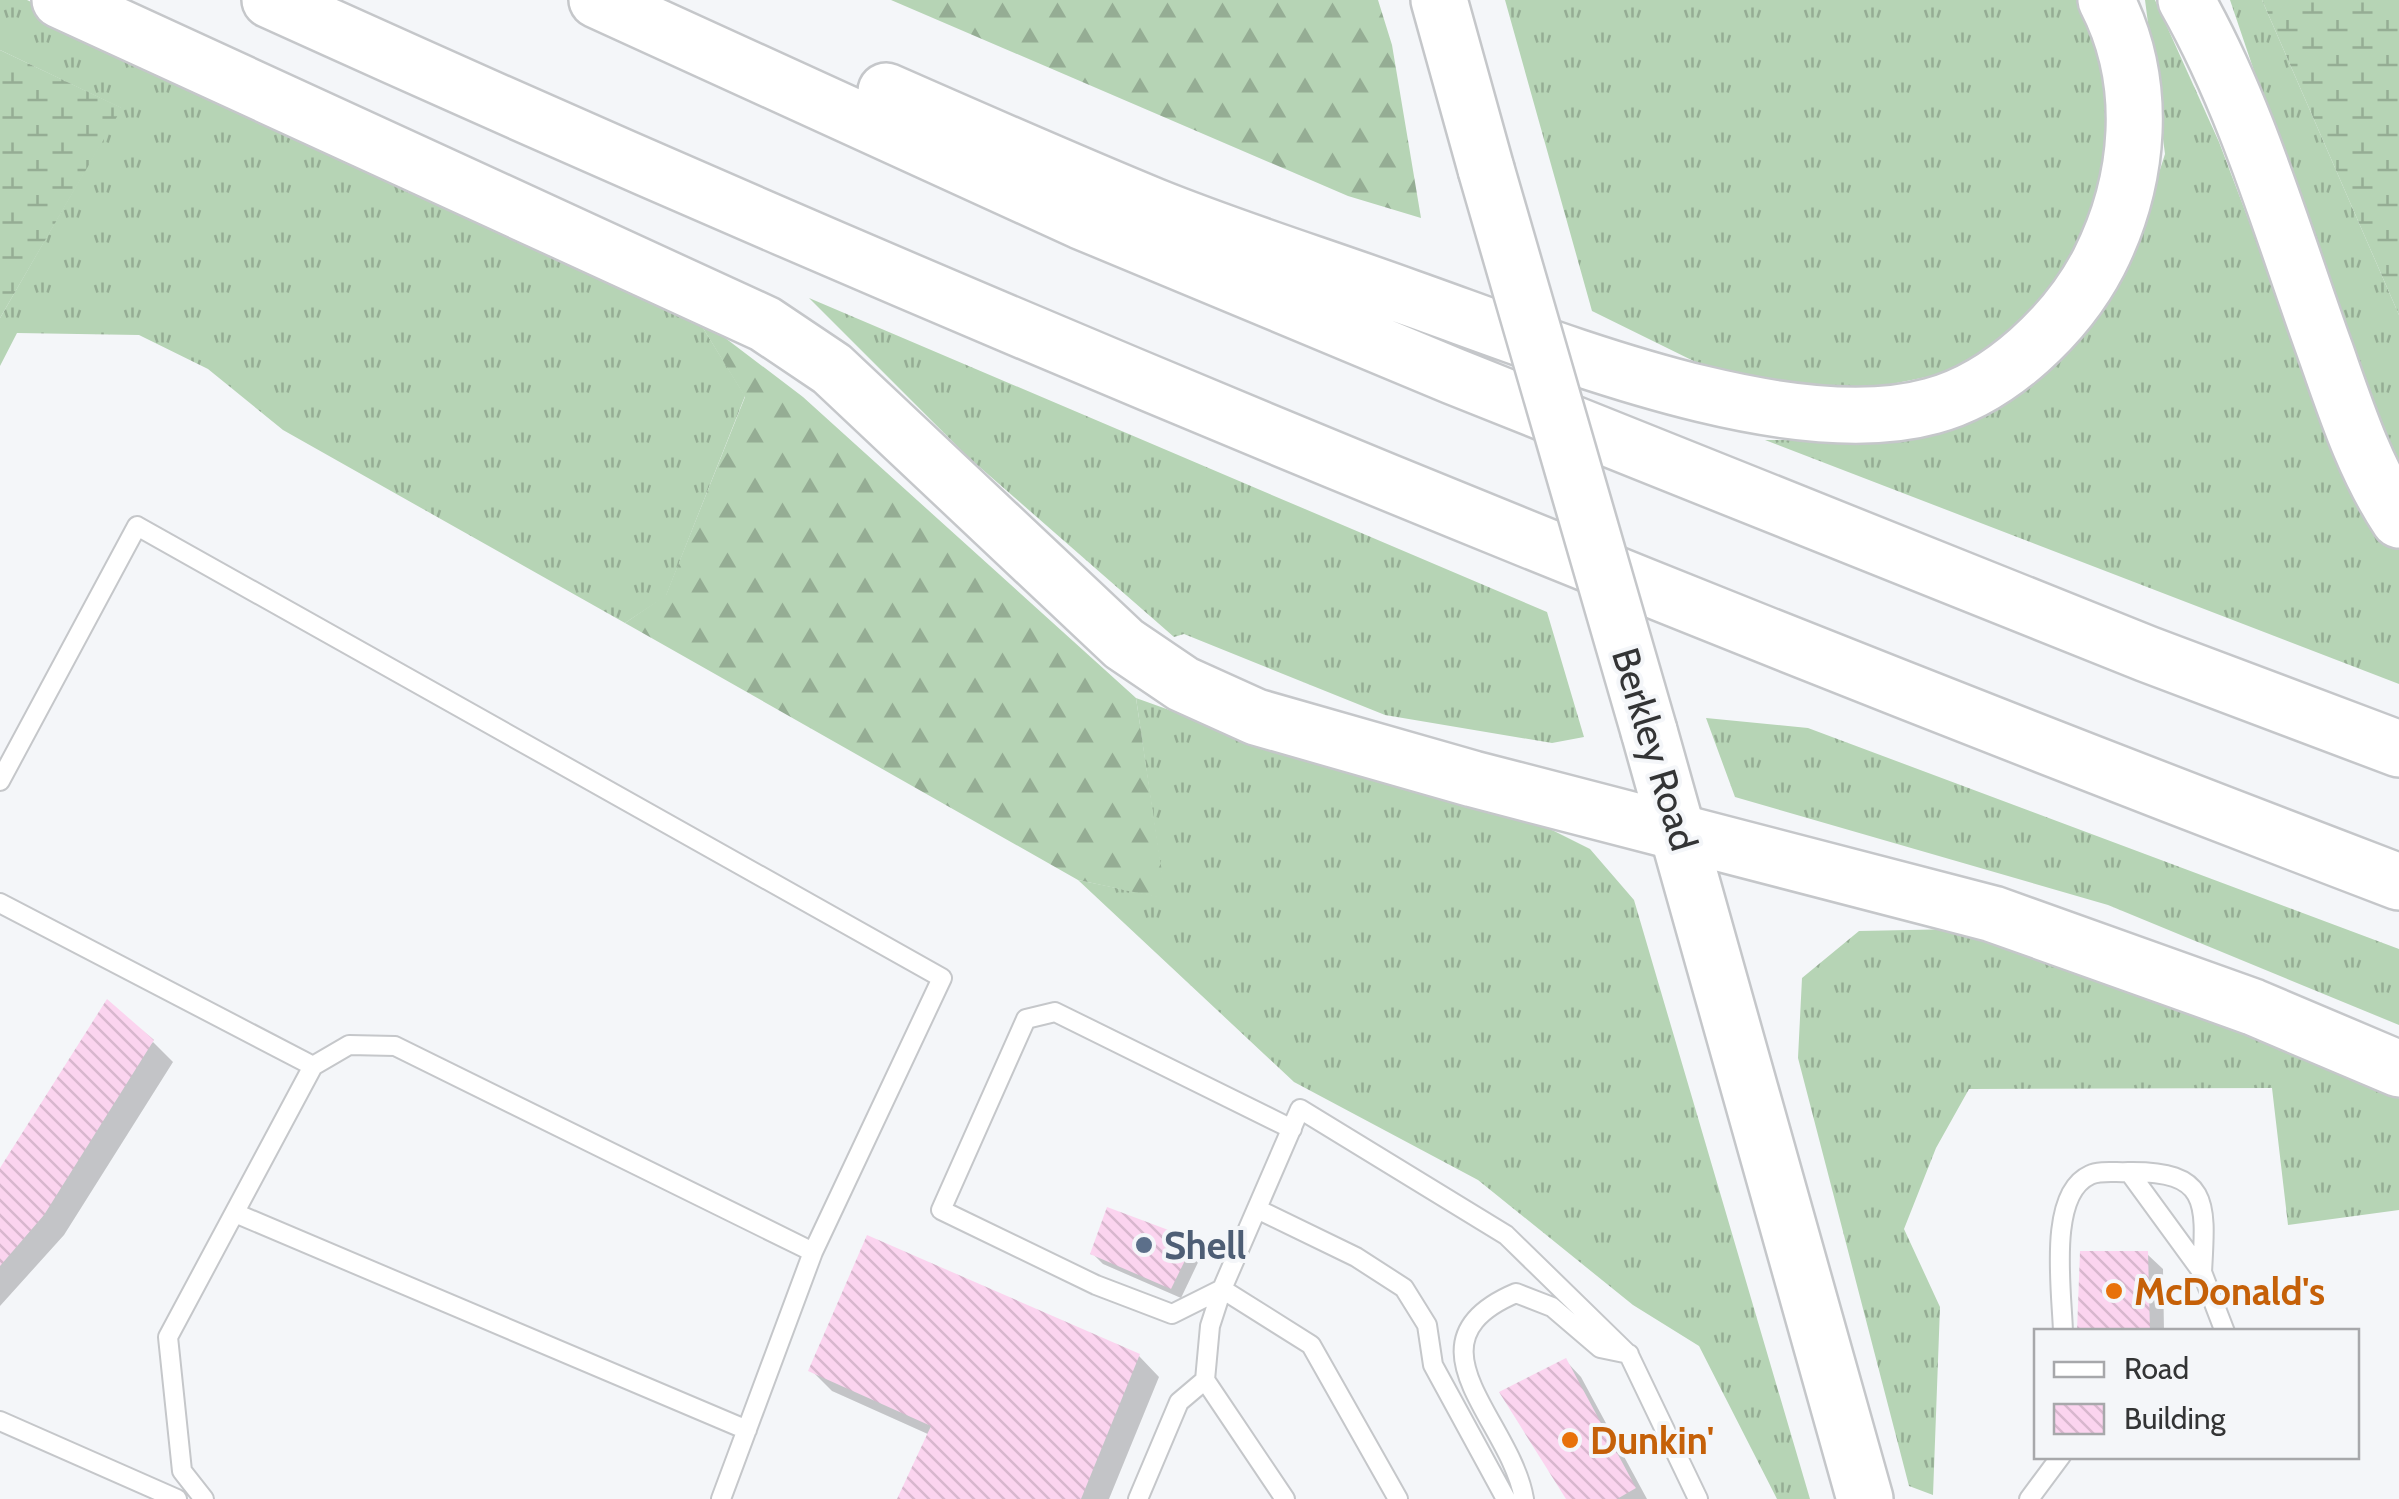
<svg xmlns="http://www.w3.org/2000/svg" width="2399" height="1499" viewBox="0 0 2399 1499" font-family="Cabin,sans-serif">
<style>
.grass{fill:url(#grass-tufts)}
.forest{fill:url(#forest-firs)}
.wetland{fill:url(#wetland-marsh)}
.shadow{fill:#0003}
.building{fill:url(#building-back-hatch)}
.lines{fill:none;stroke-linecap:round;stroke-linejoin:round}
.service-casing{stroke:#c5c7ca;stroke-width:22}
.primary-casing{stroke:#c5c7ca;stroke-width:60}
.motorway-casing{stroke:#c5c7ca;stroke-width:60}
.service{stroke:#fff;stroke-width:18}
.primary{stroke:#fff;stroke-width:55}
.motorway{stroke:#fff;stroke-width:55}
.primary-bridge-casing{stroke:#c5c7ca;stroke-width:60;stroke-linecap:butt}
.primary-bridge{stroke:#fff;stroke-width:55}
.service-dot{fill:#5c6f8a;stroke:#f4f6f9;stroke-width:4}
.food-dot{fill:#e8710a;stroke:#f4f6f9;stroke-width:4}
.labels{text-anchor:middle;dominant-baseline:central;stroke-width:8;stroke-linejoin:round;paint-order:stroke}
.street-label{font-size:38px;fill:#333435;stroke:#f4f6f9}
.service-label{font-size:38px;font-weight:bold;fill:#4e5e75;stroke:#f4f6f9;text-anchor:start}
.food-label{font-size:38px;font-weight:bold;fill:#c56008;stroke:#f4f6f9;text-anchor:start}
</style>
<defs>
<pattern id="grass-tufts" width="24" height="20" patternUnits="userSpaceOnUse" patternTransform="scale(2.5)"><rect width="24" height="20" fill="#b6d4b5"/><path d="M3 7l-1-3M5 7V3M7 7l1-3M15 17l-1-3M17 17v-4M19 17l1-3" fill="none" stroke="#95ad94"/></pattern>
<pattern id="forest-firs" width="22" height="20" patternUnits="userSpaceOnUse" patternTransform="scale(2.5)"><rect width="22" height="20" fill="#b6d4b5"/><path d="M5 1l3.5 6h-7zM16 11l3.5 6h-7z" fill="#95ad94"/></pattern>
<pattern id="wetland-marsh" width="20" height="14" patternUnits="userSpaceOnUse" patternTransform="scale(2.5)"><rect width="20" height="14" fill="#b6d4b5"/><path d="M1 5h8M5 5V1M11 12h8M15 12V8" fill="none" stroke="#95ad94"/></pattern>
<pattern id="building-back-hatch" width="6" height="6" patternUnits="userSpaceOnUse" patternTransform="scale(2.5)"><rect width="6" height="6" fill="#fbd4ef"/><path d="M-1 5l2 2M0 0l6 6M5-1l2 2" fill="none" stroke="#d8b7ce"/></pattern>
</defs>
<rect width="100%" height="100%" fill="#f4f6f9"/>
<path class="grass" d="M0 0H27L695 315 745 396 666 596 625 623 283 430 208 369 139 335 17 333 0 366V318L121 108 0 50Z
M1505 0H2082L2114 105 2098 212 2046 307 1966 369 1847 393 1722 375 1592 311Z
M2145 0H2155L2219 142 2342 467 2399 550V684L1765 440 1901 439 2028 389 2128 270 2165 154Z
M2230 0H2262L2399 315V475L2380 443Z
M809 298 1547 612 1584 737 1552 743 1385 715 1184 634 1174 637 967 456Z
M1136 698 1339 771 1538 823 1590 849 1634 900 1810 1499H1777L1699 1346 1633 1305 1478 1180 1294 1082 1078 880 1165 898Z
M1706 718 1808 728 2399 949V1025L2108 905 1735 797Z
M1959 929 2286 1040 2399 1092V1210L2288 1225 2272 1088 1969 1089 1936 1148 1904 1229 1940 1307 1933 1495 1909 1486 1798 1058 1802 978 1859 931Z"/>
<path class="forest" d="M891 0H1378L1392 45 1421 218 1348 196Z
M695 315 803 397 1136 698 1166 899 1078 880 625 623 666 595 745 397Z"/>
<path class="wetland" d="M2262 0H2399V315Z
M0 50 122 108 0 318Z"/>
<path class="shadow" d="M153 1042 173 1062 64 1235 0 1306V1169Z
M1194 1242 1203 1252 1181 1298 1103 1264 1093 1254Z
M2147 1254 2163 1269 2164 1332H2079Z
M1139 1356 1159 1377 1109 1499H900L930 1435 832 1391 811 1370Z
M1566 1361 1581 1377 1647 1499H1569Z"/>
<path class="building" d="M107 999 154 1040 44 1215 0 1266V1168Z
M1107 1207 1195 1240 1171 1289 1090 1254Z
M867 1235 1140 1354 1081 1499H897L931 1426 808 1371Z
M2080 1251H2148L2150 1332H2077Z
M1566 1358 1636 1488 1617 1499H1566L1499 1392Z"/>
<g class="lines">
<defs>
<path id="service" d="M0 781 137 526 942 978 813 1252
M0 903 313 1066
M2129 1172C2210 1171 2206 1203 2202 1272
M1257 1209 1356 1257 1404 1288 1427 1325 1433 1365 1506 1499
M235 1213 747 1430
M1222 1289 1172 1314 1096 1285 941 1210 1026 1019 1055 1012 1292 1129
M1222 1289 1210 1326 1205 1380 1285 1499
M2063 1332C2062 1292 2047 1194 2090 1175 2100 1170 2118 1173 2129 1172L2202 1272 2225 1332
M0 1421 177 1499
M204 1499 182 1471 168 1337 313 1066 349 1045 395 1046 813 1252 721 1499
M1138 1499 1179 1402 1205 1380
M1398 1499 1311 1345 1222 1289 1300 1109 1506 1235 1629 1355 1698 1499
M1524 1499C1511 1420 1400 1342 1516 1293L1552 1307 1600 1348 1629 1354
M2029 1499 2061 1456"/>
<path id="primary" d="M1439 0 1486 169
M1649 731 1865 1499"/>
<path id="motorway" d="M60 0 765 324 832 369 1124 644 1183 684 1256 717 1473 779 1993 914 2253 1007 2399 1069
M270 0C970 318 1681 608 2399 882
M597 0 1081 221 1453 376 2147 654 2399 749
M2186 0C2248 109 2283 235 2326 353 2346 410 2365 469 2399 520
M886 91C975 130 1063 169 1153 206 1237 240 1325 267 1410 298 1549 347 1788 446 1932 406 2000 388 2067 324 2099 262 2140 181 2149 83 2106 0"/>
</defs>
<use href="#service" class="service-casing"/>
<use href="#primary" class="primary-casing"/>
<use href="#motorway" class="motorway-casing"/>
<use href="#service" class="service"/>
<use href="#primary" class="primary"/>
<use href="#motorway" class="motorway"/>
<defs>
<path id="primary-bridge" d="M1486 169 1649 731"/>
</defs>
<use href="#primary-bridge" class="primary-bridge-casing"/>
<use href="#primary-bridge" class="primary-bridge"/>
</g>
<circle class="service-dot" cx="1144" cy="1245" r="10"/>
<g class="food-dot">
<circle cx="2114" cy="1291" r="10"/>
<circle cx="1570" cy="1440" r="10"/>
</g>
<g class="labels">
<g class="street-label">
<text transform="translate(1655 749) rotate(73)">Berkley Road</text>
</g>
<g class="service-label">
<text x="1164" y="1245">Shell</text>
</g>
<g class="food-label">
<text x="2134" y="1291">McDonald's</text>
<text x="1590" y="1440">Dunkin'</text>
</g>
</g>
<rect x="2034" y="1329" width="325" height="130" fill="#f4f6f9" stroke="#a7a8ab" stroke-width="2.5"/>
<rect x="2054" y="1362" width="50" height="15" fill="#ffffff" stroke="#a7a8ab" stroke-width="2.5"/>
<text x="2124" y="1379" font-size="30" fill="#333435">Road</text>
<rect x="2054" y="1404" width="50" height="30" fill="url(#building-back-hatch)" stroke="#a7a8ab" stroke-width="2.5"/>
<text x="2124" y="1429" font-size="30" fill="#333435">Building</text>
</svg>
